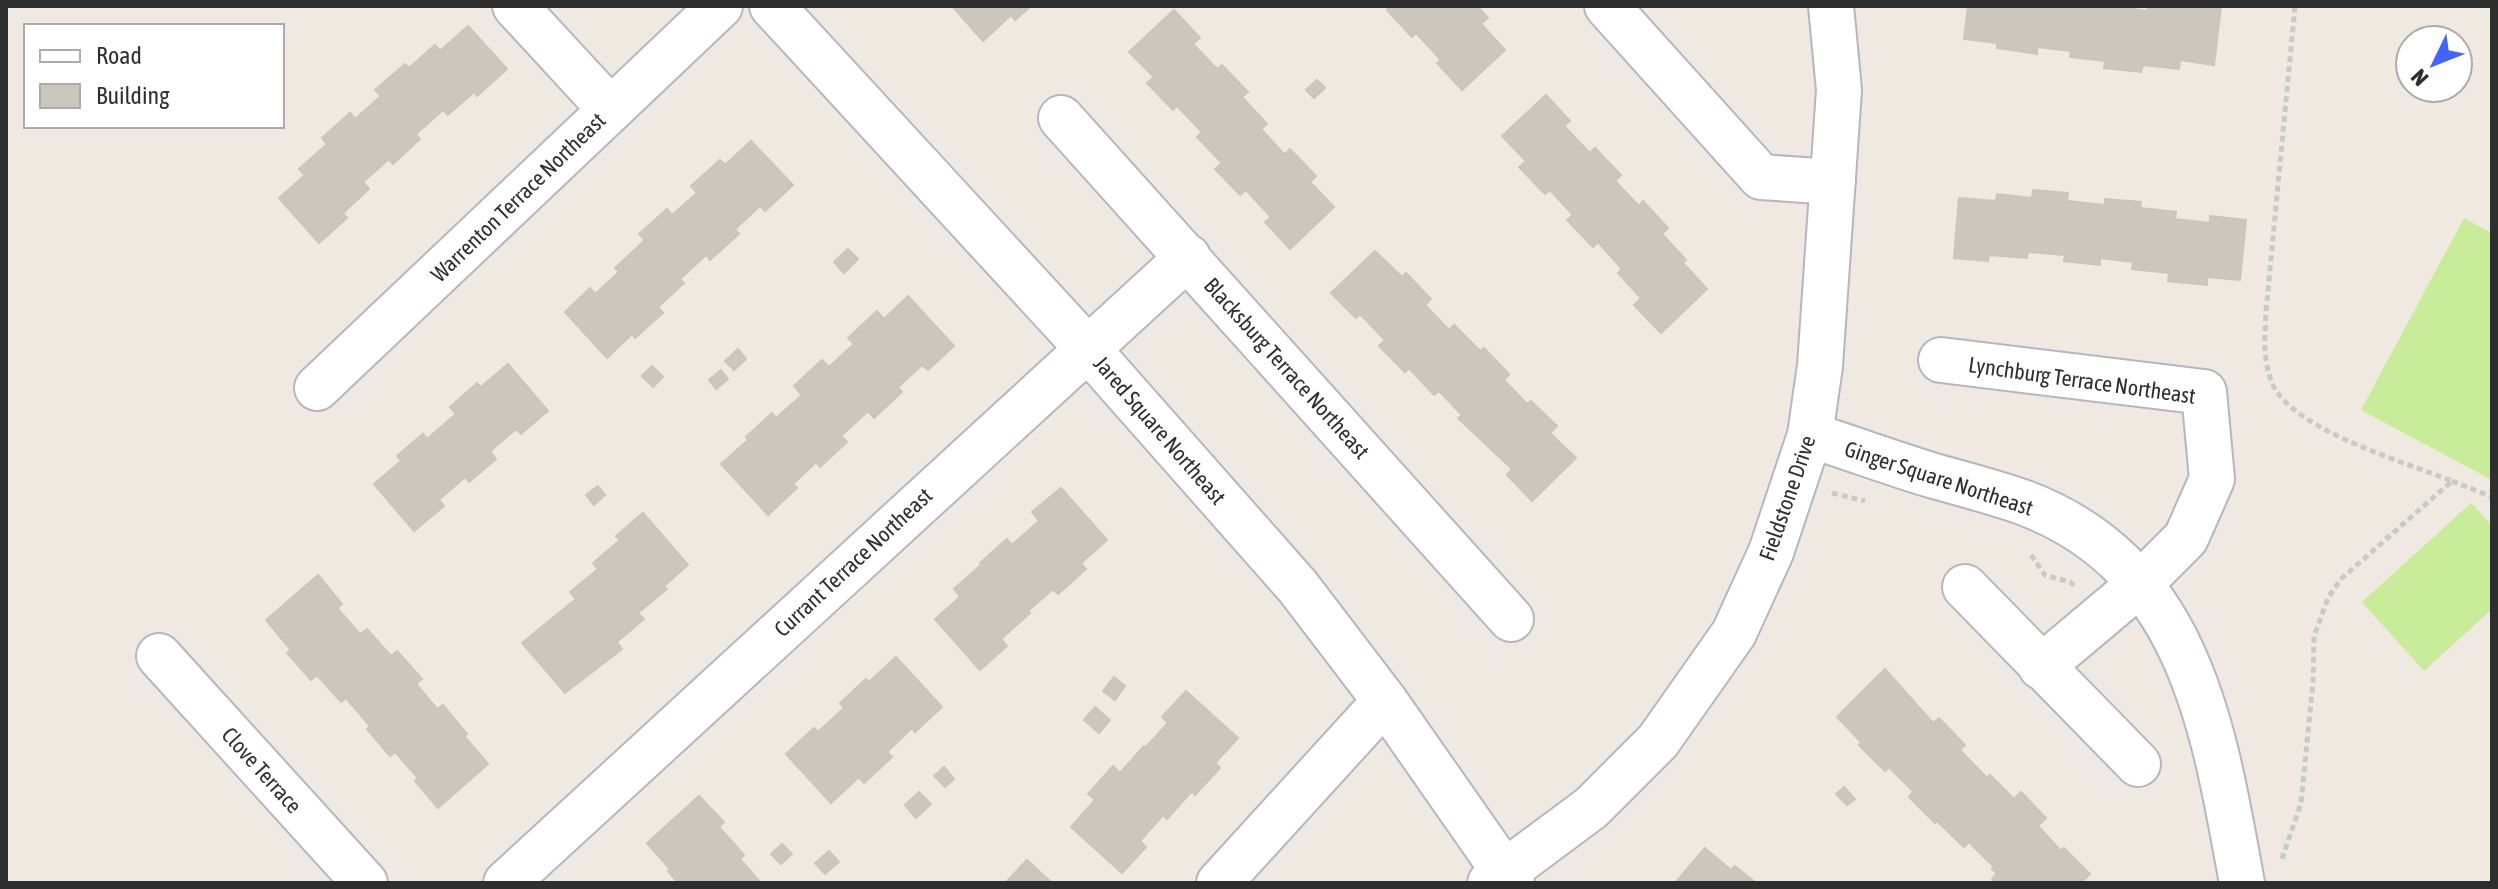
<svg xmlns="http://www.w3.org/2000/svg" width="2498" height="889" viewBox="0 0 2498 889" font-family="'Asap Condensed',sans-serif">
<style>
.pitch{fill:#c9ec9a}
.building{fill:#cbc7bf;stroke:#cbc5ba;stroke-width:2}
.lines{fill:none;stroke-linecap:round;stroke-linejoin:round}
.minor-casing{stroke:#b4b7c1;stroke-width:48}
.path{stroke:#c9c9c9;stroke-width:5;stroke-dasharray:6 4;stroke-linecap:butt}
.minor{stroke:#fff;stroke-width:44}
.labels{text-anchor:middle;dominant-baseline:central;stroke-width:6;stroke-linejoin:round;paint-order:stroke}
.street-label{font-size:22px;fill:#2e2e2e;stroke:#fff}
</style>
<rect width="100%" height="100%" fill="#efe9e1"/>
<path class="pitch" d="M2464 218 2492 233V480L2361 410Z
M2471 503 2492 526V609L2424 671 2362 602Z"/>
<path class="building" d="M952 6H1031L1015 20 1011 15 983 41Z
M1391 6H1477L1488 18 1481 24 1505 50 1462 90 1437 63 1441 60 1416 33 1412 37 1387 10Z
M1968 6H2111L2147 11 2148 6 2183 9V6H2221L2214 65 2180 60 2179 69 2143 65 2141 72 2104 68 2105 61 2070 57 2071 51 2037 47V54L1997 48V43L1964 39Z
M1174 10 1200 38 1193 44 1217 69 1222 65 1248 92 1242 97 1267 124 1261 129 1285 155 1290 149 1316 176 1310 182 1334 207 1290 249 1265 222 1271 217 1246 190 1240 195 1215 169 1222 163 1197 137 1202 132 1177 106 1173 110 1147 83 1154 77 1129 52Z
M468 26 507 69 477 96 474 92 448 115 443 110 416 134 420 139 393 164 389 159 363 182 369 189 343 213 347 218 319 243 279 198 305 175 299 169 327 144 322 138 350 113 355 119 381 96 375 90 405 64 409 68 435 45 440 51Z
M1317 80 1325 88 1314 98 1306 90Z
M1546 95 1570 121 1564 126 1590 153 1595 148 1621 175 1615 181 1639 206 1643 201 1668 228 1662 234 1686 260 1683 263 1707 289 1661 333 1634 305 1641 298 1618 273 1622 269 1598 242 1593 247 1567 220 1573 215 1550 190 1545 194 1519 167 1526 161 1502 136Z
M751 141 793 185 765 211 760 206 735 229 739 234 710 260 706 255 680 279 684 283 658 307 663 313 635 338 632 334 607 358 565 312 590 288 595 294 619 272 615 268 645 240 639 234 667 209 672 215 697 193 691 186 720 160 725 165Z
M2033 190 2068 193 2067 201 2105 205V199L2141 202 2140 208 2176 212 2175 219 2210 223V216L2246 220 2240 280 2207 277V285L2168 281 2169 273 2132 269 2133 262 2100 258V265L2064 261 2065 255 2028 252 2027 258 1989 255 1988 261 1954 258 1959 198 1996 201 1997 194 2032 198Z
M848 249 858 259 844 273 834 262Z
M1375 251 1402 277 1406 273 1431 299 1425 305 1449 330 1454 325 1480 351 1484 348 1509 374 1504 380 1527 404 1531 401 1557 426 1550 433 1576 458 1532 501 1507 475 1512 469 1458 418 1462 415 1439 391 1434 395 1409 368 1405 372 1379 346 1385 340 1360 314 1356 318 1331 293Z
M908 296 954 346 928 370 922 365 898 387 902 392 874 418 868 411 841 436 847 442 820 467 816 462 793 484 797 488 768 515 721 464 748 440 746 437 772 413 776 418 802 395 794 386 822 360 829 367 854 344 848 338 877 311 884 319Z
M738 349 746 359 734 370 725 361Z
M508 364 548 411 521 434 516 429 490 451 496 459 469 482 465 477 439 500 444 506 414 531 374 484 401 461 397 456 423 434 427 439 456 414 450 407 477 383 481 387Z
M652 366 663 377 653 387 642 376Z
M721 370 728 379 716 389 709 380Z
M598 486 605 495 594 505 586 495Z
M1061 488 1107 540 1081 563 1086 569 1058 594 1053 589 1028 611 1030 613 1001 639 1007 646 980 670 935 619 960 597 954 589 981 565 980 563 1007 539 1012 545 1039 521 1032 512Z
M643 513 688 565 664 586 667 589 638 613 644 619 617 642 622 649 565 693 522 643 576 599 570 592 598 569 593 563 620 540 616 536Z
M318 575 342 604 337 608 360 634 367 629 391 656 397 651 422 679 416 684 437 709 443 705 467 734 464 736 488 764 438 808 415 781 418 778 395 752 390 756 367 729 370 726 346 698 341 702 317 675 311 680 287 653 291 650 266 620Z
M896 657 942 707 915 732 912 728 887 752 892 757 864 783 859 777 831 803 786 754 814 728 818 732 844 708 840 703 866 679 869 682Z
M1885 669 1933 723 1939 718 1965 745 1960 750 1987 778 1990 775 2014 799 2021 792 2046 818 2038 826 2061 851 2064 848 2090 874 2081 883H1996L1992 879 1997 873 1992 869 1994 867 1969 842 1964 847 1937 821 1935 823 1909 797 1913 791 1889 767 1885 771 1859 745 1861 742 1837 717Z
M1114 677 1125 686 1115 700 1103 691Z
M1186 691 1238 738 1215 763 1220 768 1195 795 1192 791 1167 819 1163 815 1140 841 1146 847 1122 873 1071 827 1095 800 1088 794 1113 766 1120 773 1144 746 1145 748 1168 723 1162 717Z
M1095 707 1110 720 1099 733 1084 720Z
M944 767 954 779 945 787 934 776Z
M1844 787 1855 799 1847 805 1836 794Z
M919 792 931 804 916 818 905 805Z
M699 796 724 822 719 827 744 855 740 859 761 883H678L668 871 670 869 647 843Z
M782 844 792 854 781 864 771 854Z
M1705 848 1731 870 1735 866 1756 883H1675Z
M829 851 839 862 825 874 815 863Z
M1027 860 1052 883H1005Z"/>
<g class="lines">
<defs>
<path id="minor" d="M515 6 610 109
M772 6 1087 348 1298 587 1385 701 1512 883
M1607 6 1761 177 1833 182
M1061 118 1511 619
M1941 360 2204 392 2212 479 2186 538 2141 583 2041 667
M317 388 720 6
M1810 435C1851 448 1891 463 1931 475 1962 484 1995 492 2025 503 2191 566 2214 730 2242 883
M1965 587 2138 764
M159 656 365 883
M506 883 1188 257
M1219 883 1385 701
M1490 883 1591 808 1658 741 1734 633 1771 552 1810 435 1820 366 1839 90 1831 6"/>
</defs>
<use href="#minor" class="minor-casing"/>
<path class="path" d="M2452 481 2492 497
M1832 493 1865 501
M2031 555 2045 575 2070 582 2076 587
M2282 859 2301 803 2313 683 2314 636 2328 598 2341 579 2452 481C2405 462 2295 431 2273 385 2262 361 2265 335 2266 311L2295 6"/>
<use href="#minor" class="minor"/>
</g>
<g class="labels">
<g class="street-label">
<text transform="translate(518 197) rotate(-44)">Warrenton Terrace Northeast</text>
<text transform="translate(1287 368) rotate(48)">Blacksburg Terrace Northeast</text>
<text transform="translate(2082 380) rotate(8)">Lynchburg Terrace Northeast</text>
<text transform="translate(1160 430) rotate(49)">Jared Square Northeast</text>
<text transform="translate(1939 478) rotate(18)">Ginger Square Northeast</text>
<text transform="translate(1787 498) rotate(-71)">Fieldstone Drive</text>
<text transform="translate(853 562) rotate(-43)">Currant Terrace Northeast</text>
<text transform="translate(262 770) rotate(48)">Clove Terrace</text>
</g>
</g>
<rect width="2498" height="889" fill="none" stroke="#2e2e2e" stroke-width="16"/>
<rect x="24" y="24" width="260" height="104" fill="#ffffff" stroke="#ababab" stroke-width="2"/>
<rect x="40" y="50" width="40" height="12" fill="#ffffff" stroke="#ababab" stroke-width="2"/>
<text x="96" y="64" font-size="24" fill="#2e2e2e">Road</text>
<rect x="40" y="84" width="40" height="24" fill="#cbc7bf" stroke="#ababab" stroke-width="2"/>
<text x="96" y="104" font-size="24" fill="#2e2e2e">Building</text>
<g transform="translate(2434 64) rotate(227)"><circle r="38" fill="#ffffff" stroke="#ababab" stroke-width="2"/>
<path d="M0-6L14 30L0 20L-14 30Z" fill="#4264fb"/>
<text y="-12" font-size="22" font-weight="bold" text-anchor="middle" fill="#2e2e2e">N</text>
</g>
</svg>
